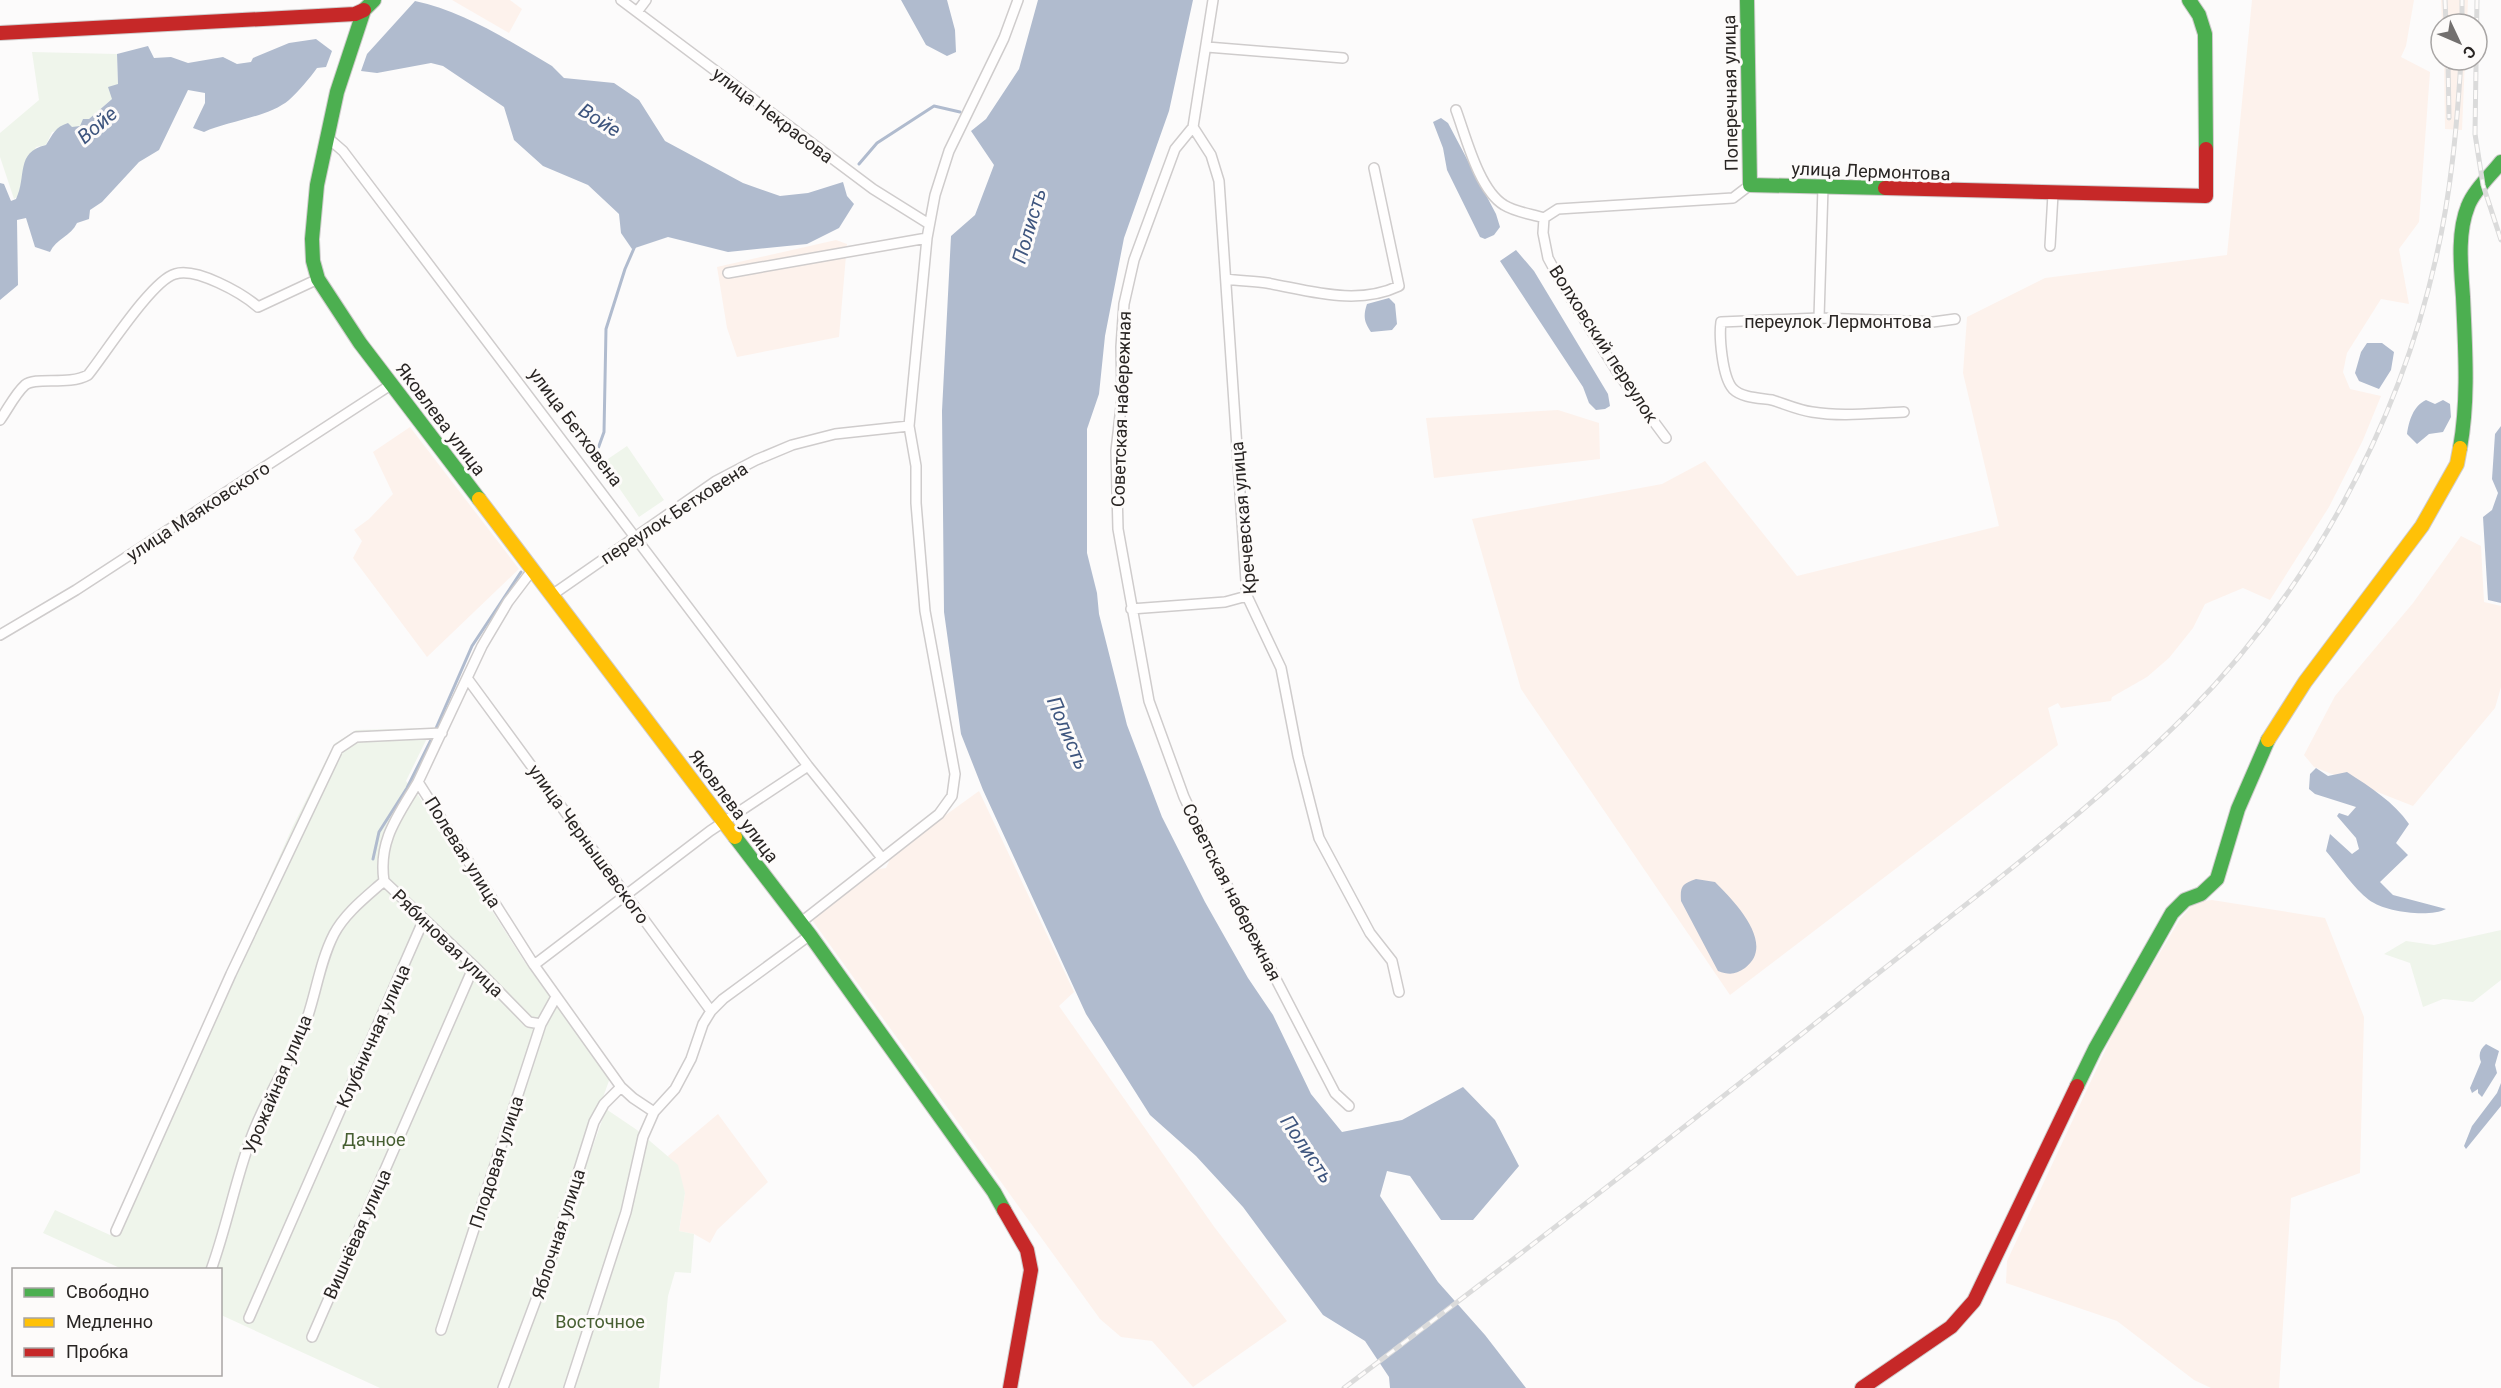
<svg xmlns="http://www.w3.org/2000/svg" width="2501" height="1388" viewBox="0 0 2501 1388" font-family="Roboto,sans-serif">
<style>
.built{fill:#fdf2ec}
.green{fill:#eff5eb}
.water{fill:#b0bbce}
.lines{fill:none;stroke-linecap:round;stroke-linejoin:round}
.stream{stroke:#b0bbce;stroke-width:3}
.street-casing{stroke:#cfcccc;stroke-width:12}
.fast-casing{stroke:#cfcccc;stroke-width:16}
.slow-casing{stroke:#cfcccc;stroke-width:16}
.jam-casing{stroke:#cfcccc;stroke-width:16}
.street{stroke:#fffefe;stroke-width:9}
.fast{stroke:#4caf50;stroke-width:14}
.slow{stroke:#ffc107;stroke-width:14}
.jam{stroke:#c62828;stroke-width:14}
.rail-casing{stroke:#dbdbdb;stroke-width:5}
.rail{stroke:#fdfbfa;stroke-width:3;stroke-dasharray:9;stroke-linecap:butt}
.labels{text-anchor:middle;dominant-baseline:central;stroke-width:6;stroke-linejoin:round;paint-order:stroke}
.street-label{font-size:18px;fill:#292523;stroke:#fdfbfa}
.park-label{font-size:18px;fill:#475f32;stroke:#fdfbfa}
.water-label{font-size:20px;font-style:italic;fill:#3e557e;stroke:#fdfbfa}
</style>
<rect width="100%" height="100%" fill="#fcfbfb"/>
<path class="built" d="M452 0H510L522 9 509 33Z
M2252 0H2414L2406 46 2401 57 2430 72 2419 222 2399 249 2409 304 2381 299 2347 353 2343 372 2350 389 2381 396 2363 440 2329 507 2270 600 2243 588 2205 604 2193 628 2169 658 2147 677 2112 697 2111 701 2061 708 2058 703 2048 708 2058 745 1730 995 1521 689 1472 519 1662 484 1705 461 1797 576 1999 526 1963 373 1967 317 2045 278 2227 255Z
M2441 0H2468L2467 24H2442Z
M2444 60H2465L2462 130 2445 129Z
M836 240 847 244 839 337 737 357 727 328 717 267Z
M1558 410 1599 423 1600 459 1434 478 1426 418Z
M410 427 519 569 427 657 353 558 362 541 354 530 369 519 393 494 373 452Z
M2461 536 2481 546 2484 602 2501 606V687L2495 708 2413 806 2314 767 2304 755 2335 696 2413 603Z
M979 791 1074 992 1059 1006 1215 1228 1287 1321 1193 1387 1152 1341 1121 1337 1100 1319 812 920 873 870 886 868 893 853Z
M2212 900 2325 918 2364 1017 2360 1173 2291 1198 2279 1388H2211L2194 1380 2117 1321 2006 1283 2007 1261 2118 1023 2180 919 2195 902Z
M718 1114 768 1182 717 1230 710 1243 694 1234 679 1231 685 1193 668 1156Z"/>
<path class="green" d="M32 52 117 54 118 84 113 98 81 126 52 132 46 145 36 147 18 196 14 199 0 157V133L39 100Z
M627 446 664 500 639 517 602 463Z
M432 728 406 781 418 795 524 961 610 1078 498 1388H380L221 1315 220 1270 122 1269 43 1233 55 1210 110 1235 293 826 334 744 356 730Z
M2501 930V980L2473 1002 2443 999 2423 1007 2410 963 2384 954 2406 941 2434 945Z
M606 1109 637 1130 678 1165 685 1193 679 1231 694 1234 691 1273 675 1272 668 1296 659 1388H508Z"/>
<path class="water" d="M901 0H947L955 30 956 52 947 56 926 45Z
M1038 0H1193L1169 111 1124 238 1105 336 1099 394 1087 429V553L1097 593 1099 614 1127 725 1162 817 1205 902 1248 978 1273 1015 1311 1094 1342 1132 1402 1120 1463 1087 1495 1120 1519 1166 1473 1220H1441L1410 1176 1387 1171 1380 1196 1438 1282 1485 1335 1526 1388H1390L1389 1377 1365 1341 1323 1315 1243 1207 1196 1156 1150 1115 1086 1014 983 790 961 734 944 612 942 411 951 236 975 215 994 165 971 131 986 119 1019 69Z
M415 1C464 11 509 41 552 66L564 78 614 83 639 100 665 141 743 183 780 196 808 193 843 182 847 196 854 204 839 228 807 244 728 252 668 237 632 249 621 233 619 214 588 185 543 166 514 140 504 107 443 66 431 63 377 73 361 71 367 54Z
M316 39 332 51 326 67 317 68C309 79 299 91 289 100 269 117 228 121 204 132L193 128 205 103V93L188 90 159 150 139 162 102 202 90 210 89 219 77 223C71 236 56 239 50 252L35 247 26 218 17 220 18 285 0 300V183L4 184 11 201 16 199C27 177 15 152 46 145 53 134 55 127 68 123L72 127 80 126 83 119H89L112 99 108 87 118 84 117 54 148 46 154 58 171 57 188 63 223 57 237 64 251 62 253 58 289 43Z
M1441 118 1448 123 1496 214 1500 227 1494 235 1485 239 1480 237 1447 170 1443 148 1433 122Z
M1516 250 1534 271 1608 394 1610 406 1605 409 1596 410 1589 403 1583 387 1500 261Z
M1389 298 1395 304 1397 324 1392 330 1371 332C1364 322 1363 316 1367 304Z
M2367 343H2382L2394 352 2391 370 2379 389 2359 381 2355 373 2361 352Z
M2426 400 2435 404 2443 400 2450 404 2451 417 2443 432 2429 434 2417 444 2407 434C2409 421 2413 406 2426 400Z
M2501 426V603L2488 600 2483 517 2492 510 2498 493 2492 479 2495 434Z
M2316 768 2328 776 2347 772C2370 787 2394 802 2409 824L2396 843 2408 855 2380 882 2393 895 2446 909C2429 918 2385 912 2369 900 2354 889 2339 866 2326 851L2330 834 2352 854 2359 849 2356 838 2337 816 2339 813 2348 816 2356 807 2315 794 2309 789 2310 774Z
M1696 879 1715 882C1733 900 1777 944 1745 968 1735 975 1729 975 1718 971L1681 901C1680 886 1682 884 1696 879Z
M2486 1044 2499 1051 2495 1065 2497 1073 2482 1097 2478 1093V1089L2472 1093 2470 1088 2481 1062C2478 1055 2480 1049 2486 1044Z
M2501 1083V1106L2466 1149 2464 1146 2472 1126 2497 1093Z"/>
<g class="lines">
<path class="stream" d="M859 164 877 143 934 106 960 112
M595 457 604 432 606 329 625 269 635 246
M373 859 379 832 407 788 430 742 472 646 521 572"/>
<defs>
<path id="street" d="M621 0 873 189 929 224
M1213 0 1193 127 1175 149 1134 260 1124 304 1121 347 1122 398 1116 451 1118 529 1149 701 1184 797 1214 860 1335 1093 1349 1106
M637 12 646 0
M1207 47 1343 58
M1456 110C1466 137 1479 190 1504 205 1515 212 1531 214 1544 218
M1193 127 1211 155 1219 181 1247 596 1281 668 1298 756 1319 838 1370 933 1392 961 1399 992
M328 138 343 151 808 766 882 858
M1544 218 1543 233 1548 258 1562 284 1620 376 1666 438
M1544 218 1558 209 1733 198 1750 185
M2050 246 2053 194
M728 273 927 238
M1226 279C1239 281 1254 281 1267 283 1311 291 1357 306 1399 286L1374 168
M1819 318 1823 187
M1904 412C1873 413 1842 417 1812 412 1798 410 1785 404 1772 400 1760 398 1742 398 1733 389 1722 377 1719 336 1721 322L1819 318 1933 322 1955 319
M0 420C8 409 15 394 25 385 36 376 68 386 88 375 105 354 152 280 175 274 196 267 242 293 258 307L318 279
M533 569 508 602 482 646 418 782 534 965 621 1087 633 1098 654 1112
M552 595 716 481 756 460 792 445 835 434 909 426
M1131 609 1225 602 1247 596
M0 635 76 590 392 384
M467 678 711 1011
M418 782C398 816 378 840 384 881L474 966 529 1022 541 1024
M800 923 939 814 952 796 955 774 925 611 916 503V466L909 426 927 238 935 195 949 151 1004 38 1018 0
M534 965 710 831 808 766
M116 1231 231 974 338 749 356 737 442 733
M211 1270C227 1226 235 1181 251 1138 264 1102 285 1069 301 1035 315 1003 318 965 334 934 345 913 366 897 384 881
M249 1318 424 919
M441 1330 541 1024 556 997
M312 1337 474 966
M503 1388 549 1265 594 1122 604 1104 621 1087
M569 1388 626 1212 643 1137 654 1112 675 1089 691 1059 703 1024 711 1011 723 999 810 935"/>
<path id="fast" d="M374 0 364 10 337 92 317 185 312 239 313 261 318 279 360 343 479 499
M1747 0 1750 185 1885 188
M2189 0 2199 15 2205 34 2206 149
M2460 448C2469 398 2465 347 2463 297 2461 268 2457 233 2468 206 2474 190 2491 175 2501 162
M735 837 810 935 994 1192 1004 1210
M2077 1086 2095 1049 2172 913 2185 900 2201 894 2217 879 2238 809 2268 740"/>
<path id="slow" d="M479 499 735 837
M2268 740 2305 682 2422 526 2457 464 2460 448"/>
<path id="jam" d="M0 33 355 14 364 10
M1885 188 2206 196V149
M1004 1210 1027 1250 1031 1270 1010 1388
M1862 1388 1951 1327 1974 1301 2077 1086"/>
</defs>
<use href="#street" class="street-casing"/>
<use href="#fast" class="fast-casing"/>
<use href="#slow" class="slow-casing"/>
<use href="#jam" class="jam-casing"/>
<use href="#street" class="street"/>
<use href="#fast" class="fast"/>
<use href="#slow" class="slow"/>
<use href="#jam" class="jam"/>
<defs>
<path id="rail" d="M2445 0 2446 24
M2477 0 2475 134 2483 185 2501 240
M2462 24V0
M2448 60 2449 118
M1344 1388C1520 1255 1695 1120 1867 982 1976 896 2089 812 2187 714 2309 591 2398 427 2436 258 2451 193 2457 126 2461 60"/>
</defs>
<use href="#rail" class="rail-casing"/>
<use href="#rail" class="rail"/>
</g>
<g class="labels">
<g class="street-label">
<text transform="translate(1730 93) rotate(-91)">Поперечная улица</text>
<text transform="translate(773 115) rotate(37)">улица Некрасова</text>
<text transform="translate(1871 171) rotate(2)">улица Лермонтова</text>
<text x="1838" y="321">переулок Лермонтова</text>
<text transform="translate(1604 344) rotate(57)">Волховский переулок</text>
<text transform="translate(1121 409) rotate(-88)">Советская набережная</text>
<text transform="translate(441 419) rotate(53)">Яковлева улица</text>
<text transform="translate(576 427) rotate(53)">улица Бетховена</text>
<text transform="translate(198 511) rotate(-33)">улица Маяковского</text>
<text transform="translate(674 513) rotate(-33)">переулок Бетховена</text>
<text transform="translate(1243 518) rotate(-95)">Кречевская улица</text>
<text transform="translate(734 806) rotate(53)">Яковлева улица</text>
<text transform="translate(589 844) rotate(54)">улица Чернышевского</text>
<text transform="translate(463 852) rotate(58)">Полевая улица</text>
<text transform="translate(1232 892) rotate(63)">Советская набережная</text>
<text transform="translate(448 943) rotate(44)">Рябиновая улица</text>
<text transform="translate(373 1036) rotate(-66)">Клубничная улица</text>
<text transform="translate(277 1084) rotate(-67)">Урожайная улица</text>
<text transform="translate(496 1162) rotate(-72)">Плодовая улица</text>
<text transform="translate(357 1234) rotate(-66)">Вишнёвая улица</text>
<text transform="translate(558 1234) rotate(-72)">Яблочная улица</text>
</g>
<g class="park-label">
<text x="374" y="1139">Дачное</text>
<text x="600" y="1321">Восточное</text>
</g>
<g class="water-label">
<text transform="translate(600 120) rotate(32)">Войе</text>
<text transform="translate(97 125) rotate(-40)">Войе</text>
<text transform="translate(1029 226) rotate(-74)">Полисть</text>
<text transform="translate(1068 733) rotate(67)">Полисть</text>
<text transform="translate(1307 1149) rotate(56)">Полисть</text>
</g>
</g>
<rect x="12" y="1268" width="210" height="108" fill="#fdfbfa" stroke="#a8a5a4" stroke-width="1.5"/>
<rect x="24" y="1288" width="30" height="9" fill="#4caf50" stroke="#a8a5a4" stroke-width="1.5"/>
<text x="66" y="1298" font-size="18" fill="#292523">Свободно</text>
<rect x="24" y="1318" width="30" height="9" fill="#ffc107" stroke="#a8a5a4" stroke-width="1.5"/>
<text x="66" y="1328" font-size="18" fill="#292523">Медленно</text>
<rect x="24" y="1348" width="30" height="9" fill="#c62828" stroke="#a8a5a4" stroke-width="1.5"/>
<text x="66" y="1358" font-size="18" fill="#292523">Пробка</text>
<g transform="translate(2459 42) rotate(134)"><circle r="28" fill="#fdfbfa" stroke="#a8a5a4" stroke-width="1.5"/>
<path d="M0-4.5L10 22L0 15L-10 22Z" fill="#73706f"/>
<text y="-9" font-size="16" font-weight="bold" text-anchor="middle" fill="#292523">С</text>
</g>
</svg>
